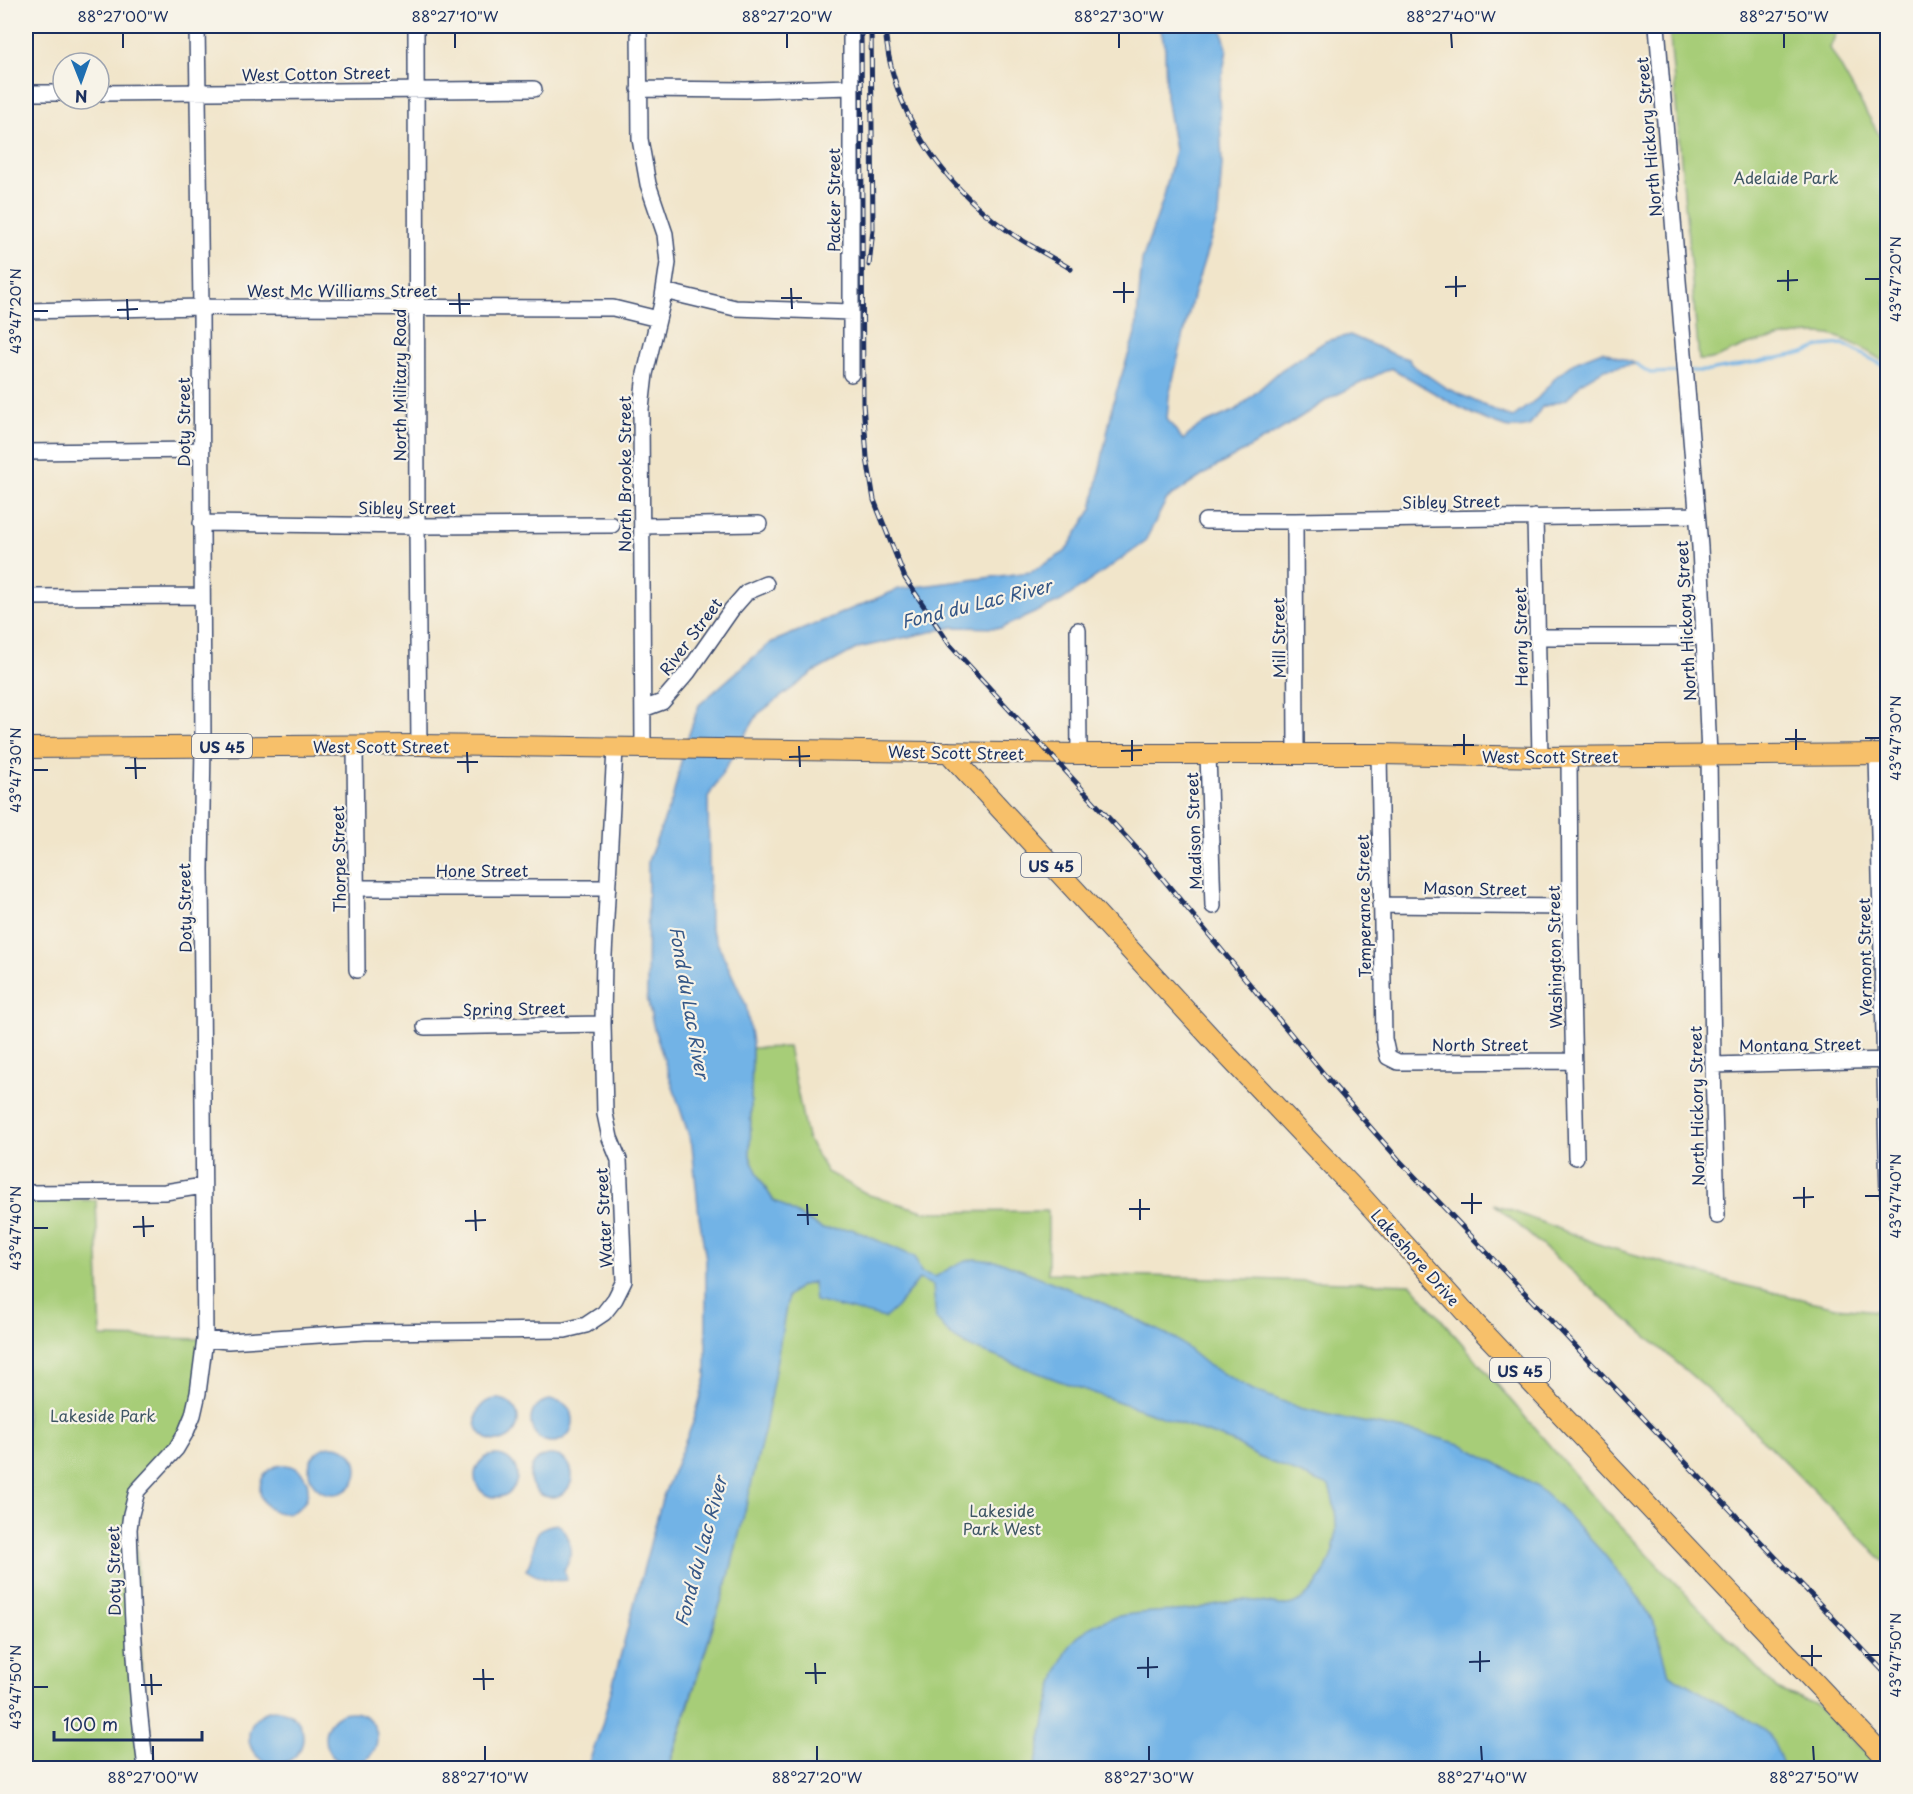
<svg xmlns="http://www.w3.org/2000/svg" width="1913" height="1794" viewBox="0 0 1913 1794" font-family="'Playpen Sans',sans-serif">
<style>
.green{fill:#a7cd78;stroke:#617e6b;stroke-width:1.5}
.water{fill:#72b3e6;stroke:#4671a2;stroke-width:1.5}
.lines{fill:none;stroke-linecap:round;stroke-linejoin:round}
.stream{stroke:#72b3e6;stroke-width:3}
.minor-casing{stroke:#3b4a6e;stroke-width:18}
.major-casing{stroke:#3b4a6e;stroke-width:22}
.minor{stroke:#fff;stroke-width:15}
.major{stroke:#f7c06b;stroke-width:20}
.rail-casing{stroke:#1b2f5e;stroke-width:5}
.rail{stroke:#f7f3e8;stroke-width:3;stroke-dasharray:9;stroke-linecap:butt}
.ticks{fill:none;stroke:#1b2f5e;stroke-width:2}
.labels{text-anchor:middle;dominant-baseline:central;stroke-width:4.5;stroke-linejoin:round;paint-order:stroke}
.shield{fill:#f7f3e8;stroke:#5d6a87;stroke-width:1.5}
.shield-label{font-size:15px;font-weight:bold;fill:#1b2f5e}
.street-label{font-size:16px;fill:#1b2f5e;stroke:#f7f3e8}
.park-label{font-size:16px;fill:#3e5664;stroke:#f7f3e8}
.water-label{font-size:18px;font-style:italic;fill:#355787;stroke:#f7f3e8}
.neatline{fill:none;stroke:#1b2f5e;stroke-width:2}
.ticks-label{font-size:15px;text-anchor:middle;fill:#1b2f5e}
</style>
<rect width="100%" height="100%" fill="#f7f3e8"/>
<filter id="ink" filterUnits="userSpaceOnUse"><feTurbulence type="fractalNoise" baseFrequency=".0167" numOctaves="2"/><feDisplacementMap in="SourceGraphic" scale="12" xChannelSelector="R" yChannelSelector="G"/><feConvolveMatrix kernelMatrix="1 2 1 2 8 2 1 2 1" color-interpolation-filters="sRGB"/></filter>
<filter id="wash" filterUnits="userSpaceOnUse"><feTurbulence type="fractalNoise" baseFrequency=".008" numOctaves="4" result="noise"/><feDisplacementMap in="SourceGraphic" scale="24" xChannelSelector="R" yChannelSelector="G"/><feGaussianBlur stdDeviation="1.35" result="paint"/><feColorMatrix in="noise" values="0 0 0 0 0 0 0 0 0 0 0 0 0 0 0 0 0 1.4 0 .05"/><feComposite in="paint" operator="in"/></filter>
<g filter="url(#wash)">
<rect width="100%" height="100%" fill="#f1e5ca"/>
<path class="green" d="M1669 26H1839L1830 48 1887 149V364C1870 352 1851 340 1830 335 1808 331 1768 339 1747 345 1730 351 1717 361 1699 360Z
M788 1047 807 1138 827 1172 869 1195 927 1212 1048 1211V1273L1411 1284 1605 1510 1777 1689 1814 1704 1882 1768H669L729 1576 773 1200 760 1179 750 1156 752 1048Z
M96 1200 101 1337 205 1339 193 1415 134 1502 146 1768H26V1201Z
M1494 1204 1601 1245 1738 1284 1836 1307 1887 1312V1564L1743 1420Z"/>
<path class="water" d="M1160 26H1221L1227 50 1219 92 1222 164 1218 216 1193 296 1169 396 1167 419 1183 440 1199 426 1236 410 1281 370 1326 341 1350 335 1398 356 1409 359 1411 364 1446 388 1512 418 1538 398 1557 376 1577 361 1602 351 1636 364 1604 369 1582 382 1567 399 1542 407 1529 426C1521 428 1513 429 1505 427 1468 416 1426 387 1391 368L1330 398 1277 432 1214 468 1167 499 1144 543 1061 601 1001 628 953 627 858 648 814 672 758 714 708 797 710 927 746 1005 752 1043 750 1156 760 1179 773 1200 822 1229H852L915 1257 921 1272 935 1277 959 1263 975 1259 1002 1262 1101 1302 1176 1339 1209 1366 1253 1390 1300 1408 1347 1419 1424 1434 1463 1445 1498 1464 1536 1486 1561 1508 1603 1553 1639 1598 1656 1627 1669 1674 1763 1728 1773 1741 1784 1768H1033L1036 1762C1044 1730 1053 1666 1073 1642 1102 1608 1149 1614 1188 1610 1206 1608 1223 1601 1241 1600 1256 1599 1272 1606 1287 1605 1299 1604 1309 1594 1316 1585 1339 1554 1341 1522 1329 1486L1256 1456 1233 1442 1057 1380 968 1346 952 1337 936 1319 933 1285 919 1279 897 1307 885 1318 815 1301 813 1282 800 1286 788 1296 765 1428 729 1576 668 1768H587L602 1725 662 1499 694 1420 706 1377V1259L699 1216 692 1145 654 1029 647 997 648 861 672 800 684 749 699 705 770 643 899 589 1031 572 1065 552 1092 509 1114 399 1136 331 1142 260 1163 200 1175 150 1166 97 1165 48Z
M476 1420a21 21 0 1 1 42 0a21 21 0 1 1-42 0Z
M531 1421a21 21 0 1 1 42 0a21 21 0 1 1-42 0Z
M309 1470a24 24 0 1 1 48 0a24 24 0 1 1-48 0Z
M475 1476a21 21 0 1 1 42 0a21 21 0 1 1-42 0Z
M530 1476a21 21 0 1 1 42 0a21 21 0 1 1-42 0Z
M260 1489a24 24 0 1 1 48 0a24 24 0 1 1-48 0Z
M558 1524C572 1534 574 1557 564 1570L567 1580C553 1582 538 1578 526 1570 540 1548 525 1527 558 1524Z
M249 1737a27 27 0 1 1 54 0a27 27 0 1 1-54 0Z
M325 1738a26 26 0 1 1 52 0a26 26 0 1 1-52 0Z"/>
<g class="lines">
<path class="stream" d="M1636 364 1650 373 1682 372
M1691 371H1709L1804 353 1822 346 1843 344 1888 368"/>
</g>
</g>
<g filter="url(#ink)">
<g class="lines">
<defs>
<path id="minor" d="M416 26 417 526 419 745
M639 26 640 139 648 184 665 234 668 263 662 303 645 374 641 409 643 749
M851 26V374
M1657 26 1700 547 1704 637 1709 756 1713 1065 1717 1216
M639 89 746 90 851 87
M26 93H63
M99 93 534 89
M664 291 735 308 851 312
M26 311 201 307 613 308 658 319
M26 452 201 450
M1535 517 1540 757
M1205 521H1295L1697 515
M1295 521 1296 755
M201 523 417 526 612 525
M642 526 759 524
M26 597 201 596
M1078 630 1079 754
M1538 637H1704
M643 709 662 702 688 672 732 609 747 592 766 584
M355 746 357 970
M1208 754 1213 906
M1379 754 1384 1039 1388 1057 1398 1062 1574 1061
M1877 755 1888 1194
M1569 756 1570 907 1576 1157
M357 888H608
M1380 905 1570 907
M425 1027 603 1024
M1713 1065 1888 1060
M26 1193 165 1192 203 1186
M205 1339 228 1341 365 1332 565 1330 586 1325 604 1313 615 1299 624 1281 619 1160 610 1138 605 1114 603 1024 604 955 615 749
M146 1768C135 1689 132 1609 129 1529L131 1514 137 1491 176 1449 186 1432 193 1415 198 1393 205 1339 201 869 203 746 201 307 197 26"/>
<path id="major" d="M26 748 419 745 1079 754H1379L1540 757 1888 754
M948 752 1225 1053 1362 1197 1474 1322 1888 1760"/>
</defs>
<use href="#minor" class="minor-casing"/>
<use href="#major" class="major-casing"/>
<use href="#minor" class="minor"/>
<use href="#major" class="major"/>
<defs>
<path id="rail" d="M861 26 863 403 867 458 874 500 905 578 950 645 1149 862 1328 1079 1399 1160 1888 1676
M885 26C890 110 941 183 1008 231 1028 245 1050 256 1071 269
M869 265 873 230 871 26"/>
</defs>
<use href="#rail" class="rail-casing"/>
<use href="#rail" class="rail"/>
</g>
</g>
<path class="ticks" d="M123 33V48M455 33V48M787 33V48M1119 33V48M1451 33 1452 48M1784 33V48M1788 270V291M1456 276V297M1865 279H1880M1777 281 1798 280M1124 282V303M1445 287 1466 286M791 288 792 309M1113 292H1134M459 293 460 314M781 298H802M127 299 128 320M449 304H470M117 310 138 309M33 311H48M1796 729V750M1464 734V755M1865 738H1880M1785 739H1806M1132 740V761M1453 745H1474M799 746 800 767M1121 751 1142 750M467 752 468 773M789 757 810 756M135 758 136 779M457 762H478M125 768H146M33 770H48M1804 1187V1208M1472 1193V1214M1865 1196H1880M1793 1198 1814 1197M1140 1199V1220M1461 1203H1482M807 1204 808 1225M1129 1209H1150M475 1210 476 1231M797 1215H818M143 1216 144 1237M465 1221 486 1220M133 1227 154 1226M33 1228H48M1812 1645V1666M1480 1651V1672M1865 1655H1880M1801 1656H1822M1148 1657V1678M1469 1662 1490 1661M815 1663 816 1684M1137 1668 1158 1667M483 1669 484 1690M805 1673H826M151 1674 152 1695M473 1679H494M141 1685H162M33 1687H48M153 1746V1761M485 1746V1761M817 1746V1761M1149 1746V1761M1481 1746 1482 1761M1813 1746 1814 1761"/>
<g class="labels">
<g class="shield">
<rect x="192" y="734" width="60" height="24" rx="4.5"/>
<rect x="1021" y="853" width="60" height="24" rx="4.5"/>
<rect x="1490" y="1358" width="60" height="24" rx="4.5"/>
</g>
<g class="shield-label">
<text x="222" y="746">US 45</text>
<text x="1051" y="865">US 45</text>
<text x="1520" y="1370">US 45</text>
</g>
<g class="street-label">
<text transform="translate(316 73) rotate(-1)">West Cotton Street</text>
<text transform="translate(1648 137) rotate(-95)">North Hickory Street</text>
<text transform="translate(833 200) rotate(-90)">Packer Street</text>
<text x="342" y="290">West Mc Williams Street</text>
<text transform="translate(399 385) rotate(-90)">North Military Road</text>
<text transform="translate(183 422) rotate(-90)">Doty Street</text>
<text transform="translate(624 474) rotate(-90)">North Brooke Street</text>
<text transform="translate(1451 501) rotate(-1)">Sibley Street</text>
<text x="407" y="507">Sibley Street</text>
<text transform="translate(1685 621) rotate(-93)">North Hickory Street</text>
<text transform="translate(690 636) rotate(-53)">River Street</text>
<text transform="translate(1520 637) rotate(-91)">Henry Street</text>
<text transform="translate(1278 638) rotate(-91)">Mill Street</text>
<text x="381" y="746">West Scott Street</text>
<text transform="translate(956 752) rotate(1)">West Scott Street</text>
<text x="1550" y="756">West Scott Street</text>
<text transform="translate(1193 831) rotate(-92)">Madison Street</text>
<text transform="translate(338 859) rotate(-91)">Thorpe Street</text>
<text x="482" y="870">Hone Street</text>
<text transform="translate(1475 888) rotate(1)">Mason Street</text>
<text transform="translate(1363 906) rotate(-91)">Temperance Street</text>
<text transform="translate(184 908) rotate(-91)">Doty Street</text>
<text transform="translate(1554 957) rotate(-91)">Washington Street</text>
<text transform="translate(1864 957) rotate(-91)">Vermont Street</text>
<text transform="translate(514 1008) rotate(-1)">Spring Street</text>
<text x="1480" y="1044">North Street</text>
<text transform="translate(1800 1044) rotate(-1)">Montana Street</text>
<text transform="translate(1696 1106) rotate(-91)">North Hickory Street</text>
<text transform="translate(603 1218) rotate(-93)">Water Street</text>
<text transform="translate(1416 1257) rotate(48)">Lakeshore Drive</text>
<text transform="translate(113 1571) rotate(-91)">Doty Street</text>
</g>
<g class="park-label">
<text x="1786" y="177">Adelaide Park</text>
<text x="103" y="1415">Lakeside Park</text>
<text x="1002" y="1510">Lakeside<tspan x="1002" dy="18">Park West</tspan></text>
</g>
<g class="water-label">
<text transform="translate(976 603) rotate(-14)">Fond du Lac River</text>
<text transform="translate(690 1002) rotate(80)">Fond du Lac River</text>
<text transform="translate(700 1551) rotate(-75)">Fond du Lac River</text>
</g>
</g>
<rect width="1913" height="1794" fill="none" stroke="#f7f3e8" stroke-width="66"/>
<g transform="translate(81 81) rotate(179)"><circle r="28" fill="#f7f3e8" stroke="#9fa5b1" stroke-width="1.5"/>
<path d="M0-4.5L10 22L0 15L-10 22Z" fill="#1f6fb2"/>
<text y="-9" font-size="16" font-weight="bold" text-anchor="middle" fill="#1b2f5e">N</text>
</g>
<path d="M54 1731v9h148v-9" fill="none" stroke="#1b2f5e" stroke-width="3"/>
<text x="63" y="1731" font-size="18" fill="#1b2f5e" stroke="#f7f3e8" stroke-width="4.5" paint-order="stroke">100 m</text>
<rect x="33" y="33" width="1847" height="1728" class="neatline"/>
<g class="ticks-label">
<text x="123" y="22">88°27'00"W</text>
<text x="455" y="22">88°27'10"W</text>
<text x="787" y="22">88°27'20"W</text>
<text x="1119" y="22">88°27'30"W</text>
<text x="1451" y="22">88°27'40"W</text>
<text x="1784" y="22">88°27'50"W</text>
<text transform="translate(1896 279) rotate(-90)" y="5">43°47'20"N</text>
<text transform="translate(16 311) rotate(-90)" y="5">43°47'20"N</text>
<text transform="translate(1896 738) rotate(-90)" y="5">43°47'30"N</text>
<text transform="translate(16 770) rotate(-90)" y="5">43°47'30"N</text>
<text transform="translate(1896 1196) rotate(-90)" y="5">43°47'40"N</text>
<text transform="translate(16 1228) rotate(-90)" y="5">43°47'40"N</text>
<text transform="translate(1896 1655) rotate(-90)" y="5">43°47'50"N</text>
<text transform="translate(16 1687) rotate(-90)" y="5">43°47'50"N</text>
<text x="153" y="1783">88°27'00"W</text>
<text x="485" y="1783">88°27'10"W</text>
<text x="817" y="1783">88°27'20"W</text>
<text x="1149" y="1783">88°27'30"W</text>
<text x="1482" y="1783">88°27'40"W</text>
<text x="1814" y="1783">88°27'50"W</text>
</g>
</svg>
